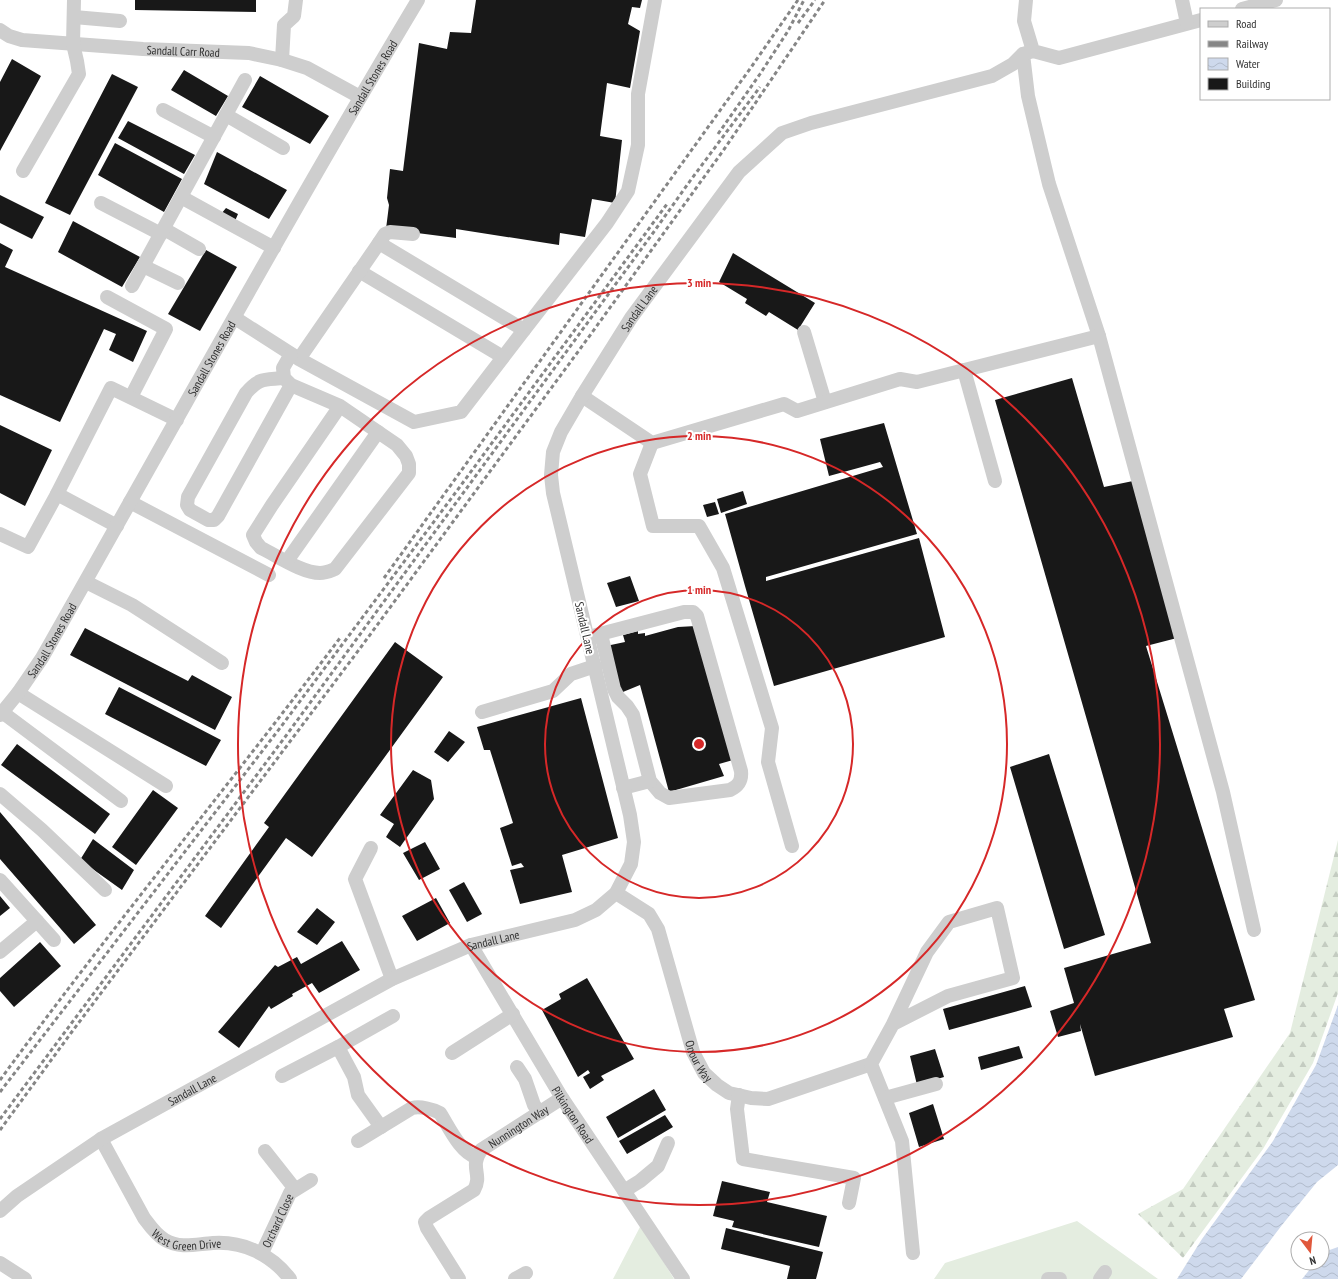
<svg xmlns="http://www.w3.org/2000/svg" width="1338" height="1279" viewBox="0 0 1338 1279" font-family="'PT Sans Narrow',sans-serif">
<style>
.grass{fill:#e4ede0}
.forest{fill:url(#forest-firs)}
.water{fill:url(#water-waves)}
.building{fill:#181818}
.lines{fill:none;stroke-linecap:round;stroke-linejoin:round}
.minor{stroke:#cecece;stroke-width:14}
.rail{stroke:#868686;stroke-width:3;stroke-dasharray:4 3;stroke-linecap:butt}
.ring{fill:none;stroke:#d62828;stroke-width:2}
.labels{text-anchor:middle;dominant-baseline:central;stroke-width:4;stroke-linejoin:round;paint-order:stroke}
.street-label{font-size:12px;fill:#313131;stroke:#fff}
.centre{fill:#d62828;stroke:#fff;stroke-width:2}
.ring-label{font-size:12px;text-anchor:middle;font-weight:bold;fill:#d62828;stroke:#fff;stroke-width:4;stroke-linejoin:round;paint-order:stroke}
</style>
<defs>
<pattern id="forest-firs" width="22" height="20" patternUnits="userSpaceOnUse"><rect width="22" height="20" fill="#e4ede0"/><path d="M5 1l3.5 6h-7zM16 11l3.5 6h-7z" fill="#c4ccc1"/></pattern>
<pattern id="water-waves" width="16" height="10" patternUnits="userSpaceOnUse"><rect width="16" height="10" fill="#ced9ec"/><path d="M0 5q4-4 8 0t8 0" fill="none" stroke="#b1bbcb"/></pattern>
</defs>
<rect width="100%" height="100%" fill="#fff"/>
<path class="grass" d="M1077 1221 1158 1279H934L945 1263Z
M641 1225 674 1279H613Z"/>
<path class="forest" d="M1338 840V993L1313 1063 1263 1149 1183 1258 1138 1214 1183 1189 1290 1033Z"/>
<path class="water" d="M1338 1005V1165L1317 1182 1282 1225 1241 1279H1177L1202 1239 1273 1141 1316 1065Z
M1338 1247V1279H1302L1315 1263H1322V1255L1324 1252Z"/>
<path class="building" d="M135 0H256V12L135 10Z
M476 0H642L640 8 632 7 628 24 640 31 630 88 607 83 600 136 622 140 615 203 592 199 585 237 560 233 559 245 456 229V238L386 229 389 205 387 198 390 169 403 171 419 43 447 49 450 32 471 33Z
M12 59 41 76 0 151V82Z
M184 70 228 96 216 116 171 90Z
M112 74 138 87 70 215 45 203Z
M260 76 329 116 310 144 242 107Z
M128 121 195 155 184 174 118 138Z
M115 143 182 179 164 212 98 175Z
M217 152 287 190 269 219 204 184Z
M0 195 44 217 32 239 0 223Z
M226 208 238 214 235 221 221 214Z
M73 221 140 257 122 287 58 252Z
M0 243 13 250 5 267 147 331 133 362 109 350 116 334 104 329 60 422 0 395Z
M206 250 237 267 200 331 168 314Z
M733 253 815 303 798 330 769 312 766 316 745 303 747 299 719 282Z
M1072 378 1104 487 1133 481 1177 638 1146 646 1255 1000 1224 1009 1233 1037 1095 1076 1080 1024 1081 1031 1058 1037 1050 1011 1074 1003 1064 968 1151 943 995 400Z
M884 423 917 534 766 577V581L919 538 945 637 774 686 745 586 725 514 883 467 880 462 829 476 820 439Z
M0 425 52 450 25 506 0 493Z
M743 491 747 504 721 513 717 499Z
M715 502 719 514 707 517 703 505Z
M630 576 639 601 616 607 607 583Z
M696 626 733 760 719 764 724 776 669 792 640 685 618 694 606 646 625 642 623 635 638 631V634L645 633V636L678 627Z
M85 628 188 681 192 675 232 697 215 730 70 655Z
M395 642 443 677 312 857 286 838 221 928 205 916 269 827 264 823Z
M119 687 221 740 206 766 105 714Z
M581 698 618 838 562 855 572 892 520 904 510 870 524 867 521 863 512 866 500 828 513 823 490 750H484L477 727Z
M449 731 465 742 448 762 434 752Z
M17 744 110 814 95 834 1 765Z
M1049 754 1105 935 1064 949 1010 767Z
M413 770 431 780 434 799 400 847 386 837 394 824 380 815Z
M153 790 178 808 136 865 112 847Z
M0 812 96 925 74 944 0 859Z
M93 839 134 870 122 890 80 860Z
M425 842 440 869 419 880 403 853Z
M464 882 482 914 467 922 449 890Z
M0 896 10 908 0 916Z
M436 898 450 923 417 941 402 916Z
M317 908 335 922 317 945 297 932Z
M342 941 360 970 319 993 312 983 292 994 293 996 271 1009 269 1006 239 1048 218 1032 275 965 278 967 297 957 301 964Z
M40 942 61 966 14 1007 0 991V978Z
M587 978 634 1059 601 1076 604 1080 590 1089 583 1077 590 1073 588 1070 578 1077 542 1010 561 999 559 994Z
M1025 986 1032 1007 949 1030 943 1009Z
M1019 1046 1023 1058 981 1070 978 1057Z
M935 1049 944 1077 917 1085 910 1056Z
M654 1089 666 1110 618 1138 606 1117Z
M933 1104 944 1139 919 1147 909 1113Z
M665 1115 673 1127 627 1154 619 1141Z
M722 1181 770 1192 767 1202 827 1216 819 1247 732 1227 734 1221 713 1216Z
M726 1228 823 1252 816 1279H787L790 1266 721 1249Z"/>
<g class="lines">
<g class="minor">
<path d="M1026 0 1024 21 1033 51 1059 58 1201 20"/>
<path d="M1182 0 1187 23"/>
<path d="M1242 9 1276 0"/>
<path d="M74 17 120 21"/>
<path id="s1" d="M0 30 9 36 22 40 143 49 249 53 282 60 307 68 360 97"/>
<path d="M1023 54 1028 96 1049 184 1099 336"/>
<path d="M282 60 284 25 294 16 296 0"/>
<path d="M163 110 214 137"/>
<path d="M226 115 283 148"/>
<path d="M23 171 79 74 77 61 73 44 74 0"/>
<path d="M181 197 274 248"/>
<path d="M101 203 161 234"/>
<path d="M164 229 199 249"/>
<path d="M379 243 385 234 390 232 413 234"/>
<path d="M143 266 178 283"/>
<path d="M359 271 503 357"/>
<path d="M132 286 245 80"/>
<path d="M107 297 166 329 131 397"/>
<path d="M235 318 299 359 414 422 461 412 524 330 379 243 299 359"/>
<path d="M524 330 607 223 628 191 638 145V94L655 0"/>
<path d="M804 332 825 402"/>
<path d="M291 354 283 368 284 378 291 385 340 406 397 445 406 456 409 464V473L335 569C330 571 326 573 320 573 302 573 278 556 261 548L256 542 253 535 272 505 340 406"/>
<path d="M964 370 995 481"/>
<path d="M284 378C264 380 260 377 246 393L188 497 187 505 190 510 208 520H214L218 516 291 385"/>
<path d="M582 396 652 443 784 404 797 411 900 379 917 382 1099 336 1223 792 1254 930"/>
<path d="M652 443 640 474 653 526H699L723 568 772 728 768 762 792 846"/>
<path d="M57 494 111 388 177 420"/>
<path d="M130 502 269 575"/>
<path d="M0 534 28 547 57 494 117 526"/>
<path d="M287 561 378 432"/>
<path d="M86 582 132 605 222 663"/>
<path d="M588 638 596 635 684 612H693L697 616 741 771C742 780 739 786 730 790L669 798 660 793 650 781 633 715 627 706 618 697 614 689 601 634"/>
<path d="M18 693 166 786"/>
<path d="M2 712 121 801"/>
<path d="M482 712 553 691 571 674 595 666"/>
<path id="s2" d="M0 715 18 693 42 658C167 438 288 217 418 0"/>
<path d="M623 788 650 781"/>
<path d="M0 794 42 830 105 890"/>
<path d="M371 848 355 879 392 979"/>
<path d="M0 880 54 940"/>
<path id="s3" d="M616 893 649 914 658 929 693 1052 704 1073 717 1085 729 1093 751 1098 768 1099 871 1064"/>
<path id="s4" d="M471 945 562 1098 683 1279"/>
<path d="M0 952 37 921"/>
<path d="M893 1024 927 952 949 922 997 908 1013 978 948 996 893 1024 871 1064 902 1141 913 1253"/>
<path d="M452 1053 513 1014"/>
<path d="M517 1067 525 1079 534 1105 540 1113"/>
<path d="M282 1076 338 1047"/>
<path d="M739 1095 737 1109 743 1159 854 1178 849 1203"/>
<path d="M885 1098 936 1084"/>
<path d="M381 1127 358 1095 354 1077 338 1047 393 1016"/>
<path id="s5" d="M101 1139 144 1218C150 1226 156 1235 165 1240 181 1249 196 1244 213 1243 244 1241 272 1255 290 1279"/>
<path d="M358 1141 412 1108C420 1106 433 1109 440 1113 449 1127 460 1152 476 1157"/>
<path d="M265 1151 295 1189"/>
<path d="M624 1191 640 1181 658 1166 668 1143"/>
<path id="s6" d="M0 1211 17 1196 101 1139 392 979 471 945 575 920 596 910 616 893 631 864 634 842 630 815 553 493 551 475 553 452 561 432 582 396 631 318 739 172 782 133 811 123 992 76 1013 64 1023 54 1033 51"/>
<path id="s7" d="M262 1253 290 1193 311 1180"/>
<path d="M0 1263 25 1279"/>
<path id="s8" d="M459 1279 427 1228 425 1222 429 1218 474 1190C483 1174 469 1168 481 1150L562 1098"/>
<path d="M515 1279 526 1273"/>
<path d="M1048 1279H1060"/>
<path d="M1100 1279 1105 1272"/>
</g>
<path class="rail" d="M798 23 815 0
M718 134 760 74 788 31 804 0
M384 578 752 66 798 0
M0 1080C110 930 228 786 340 638
M0 1092 280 728 459 488 667 204
M0 1119 288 733 653 233 690 181 760 87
M0 1130 71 1033 361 647 591 334 725 148 825 0"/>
</g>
<g class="ring">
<circle cx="699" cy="744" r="154"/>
<circle cx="699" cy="744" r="308"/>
<circle cx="699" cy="744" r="461"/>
</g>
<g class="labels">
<g class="street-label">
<text stroke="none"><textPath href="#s1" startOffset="186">Sandall Carr Road</textPath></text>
<text stroke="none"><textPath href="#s2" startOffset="739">Sandall Stones Road</textPath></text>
<text stroke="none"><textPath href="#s6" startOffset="1321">Sandall Lane</textPath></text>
<text stroke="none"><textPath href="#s2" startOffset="415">Sandall Stones Road</textPath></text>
<text transform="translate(585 628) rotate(77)">Sandall Lane</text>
<text stroke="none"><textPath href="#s2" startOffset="91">Sandall Stones Road</textPath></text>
<text stroke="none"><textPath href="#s6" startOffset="565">Sandall Lane</textPath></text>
<text stroke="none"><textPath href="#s3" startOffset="195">Onour Way</textPath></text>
<text stroke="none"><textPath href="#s6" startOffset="228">Sandall Lane</textPath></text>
<text stroke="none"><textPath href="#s4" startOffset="198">Pilkington Road</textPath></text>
<text stroke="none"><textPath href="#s8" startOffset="211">Nunnington Way</textPath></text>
<text stroke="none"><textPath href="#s7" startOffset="36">Orchard Close</textPath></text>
<text stroke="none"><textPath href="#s5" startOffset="142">West Green Drive</textPath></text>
</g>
</g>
<circle cx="699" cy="744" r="6" class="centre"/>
<g class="ring-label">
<text x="699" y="287">3 min</text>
<text x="699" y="440">2 min</text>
<text x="699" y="594">1 min</text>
</g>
<rect x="1200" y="8" width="130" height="92" fill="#ffffff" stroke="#adadad"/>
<rect x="1208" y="21" width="20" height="6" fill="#cecece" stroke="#adadad"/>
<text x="1236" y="28" font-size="12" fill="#313131">Road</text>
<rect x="1208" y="41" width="20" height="6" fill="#868686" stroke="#adadad"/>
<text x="1236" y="48" font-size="12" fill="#313131">Railway</text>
<rect x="1208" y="58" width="20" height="12" fill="url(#water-waves)" stroke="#adadad"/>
<text x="1236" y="68" font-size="12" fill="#313131">Water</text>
<rect x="1208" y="78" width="20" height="12" fill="#181818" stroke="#adadad"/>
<text x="1236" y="88" font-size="12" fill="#313131">Building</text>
<g transform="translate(1310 1251) rotate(164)"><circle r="19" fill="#ffffff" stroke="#adadad"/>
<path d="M0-3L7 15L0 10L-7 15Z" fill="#e0583c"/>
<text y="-6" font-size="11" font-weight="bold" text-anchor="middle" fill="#313131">N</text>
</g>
</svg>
